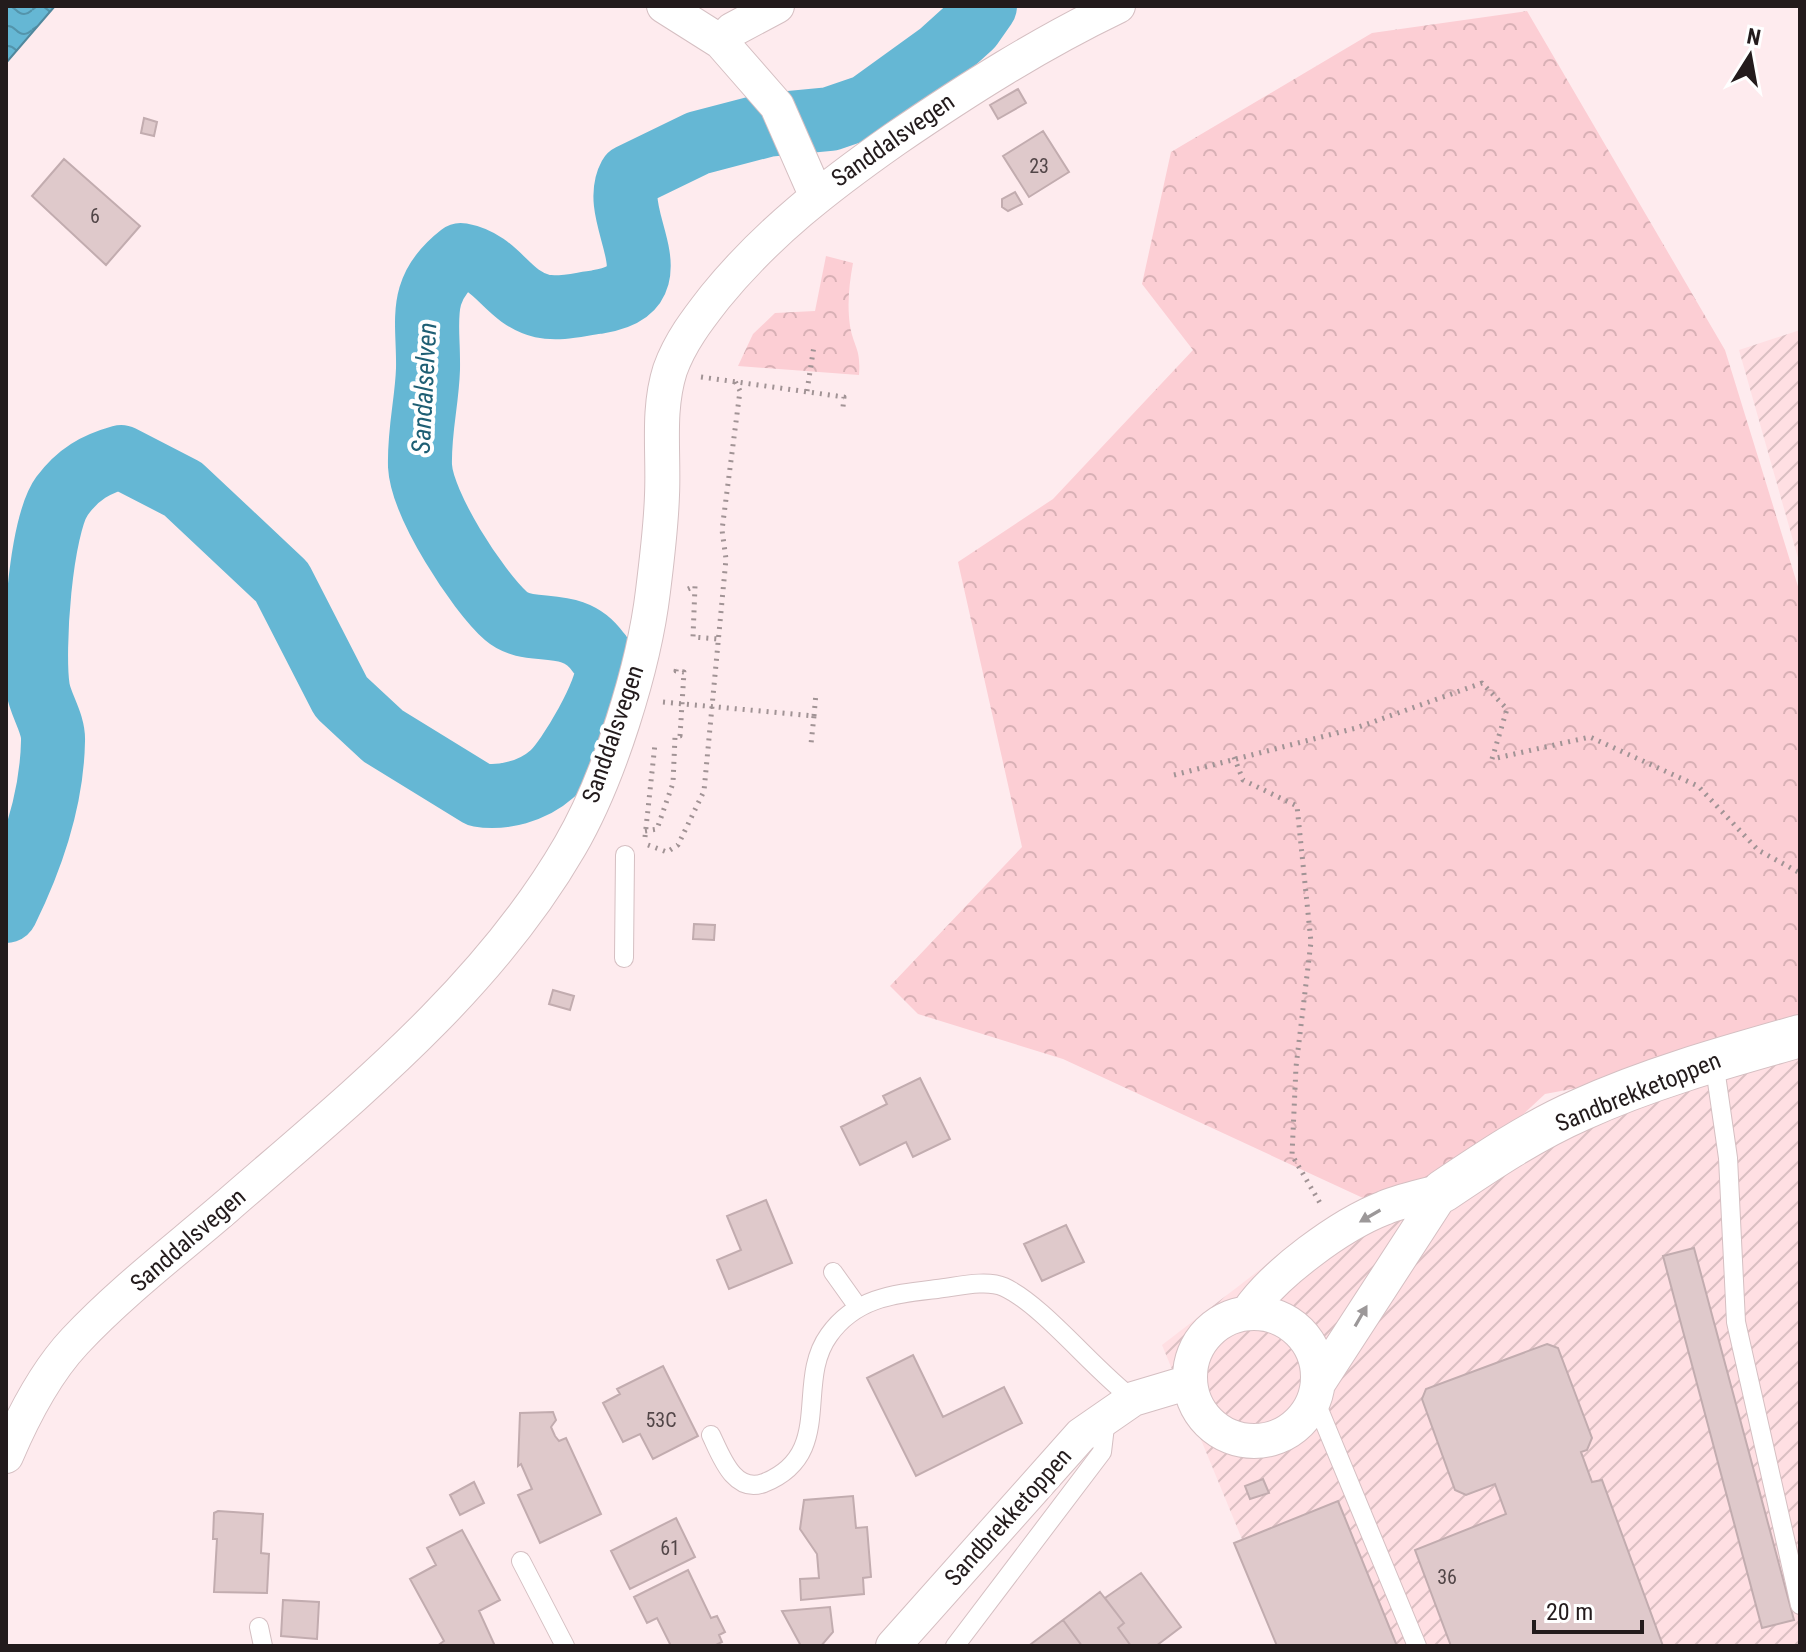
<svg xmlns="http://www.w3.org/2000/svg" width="1806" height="1652" viewBox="0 0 1806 1652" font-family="'Roboto Condensed',sans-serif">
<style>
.industrial{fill:url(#industrial-furrows)}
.forest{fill:url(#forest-crowns)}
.water{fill:url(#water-waves);stroke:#51889d;stroke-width:2}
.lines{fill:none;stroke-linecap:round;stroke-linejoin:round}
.river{stroke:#65b7d4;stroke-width:64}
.building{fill:#dfc9cb;stroke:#c2acaf;stroke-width:2}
.service-casing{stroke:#d5bfc2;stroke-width:20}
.minor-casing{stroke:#d5bfc2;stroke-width:36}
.tertiary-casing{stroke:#d5bfc2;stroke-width:44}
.path{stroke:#a19395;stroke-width:5;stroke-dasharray:2 6;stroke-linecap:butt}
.service{stroke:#fff;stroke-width:18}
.minor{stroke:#fff;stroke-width:34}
.tertiary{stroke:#fff;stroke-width:42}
.oneway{fill:#9c9899}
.labels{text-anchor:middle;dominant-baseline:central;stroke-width:8;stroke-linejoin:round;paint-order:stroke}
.number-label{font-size:20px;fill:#524648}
.street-label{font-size:24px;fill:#231b1c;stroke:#fff}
.water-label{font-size:26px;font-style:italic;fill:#1e5f74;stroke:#fff}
</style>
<defs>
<pattern id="industrial-furrows" width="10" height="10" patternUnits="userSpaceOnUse" patternTransform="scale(2)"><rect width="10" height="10" fill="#ffdfe3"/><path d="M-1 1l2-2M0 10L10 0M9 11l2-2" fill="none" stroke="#dabfc2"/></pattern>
<pattern id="forest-crowns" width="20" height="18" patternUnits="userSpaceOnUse" patternTransform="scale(2)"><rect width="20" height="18" fill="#fcced4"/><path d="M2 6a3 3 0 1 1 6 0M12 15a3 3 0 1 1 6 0" fill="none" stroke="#d8b0b5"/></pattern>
<pattern id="water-waves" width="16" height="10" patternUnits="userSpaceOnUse" patternTransform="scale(2)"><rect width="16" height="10" fill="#65b7d4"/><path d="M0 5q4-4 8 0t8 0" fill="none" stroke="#5394ab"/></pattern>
</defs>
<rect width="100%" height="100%" fill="#feebee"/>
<path class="industrial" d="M1800 330V565L1739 350Z
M1800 1011V1646H1286L1162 1345 1292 1245Z"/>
<path class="forest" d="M1527 11 1725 350 1800 593V1046L1545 1094 1472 1162 1376 1204 1063 1059 918 1014 890 986 1022 847 958 562 1053 499 1193 350 1142 284 1171 152 1372 33Z
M826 256 853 263C849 285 847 304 850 326 854 348 861 348 859 375L738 366 753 334 775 313 815 311Z"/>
<path class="water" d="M6 6H55L6 63Z"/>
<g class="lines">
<path class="river" d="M6 911C31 860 52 799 53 741 54 724 41 706 38 689 32 652 40 526 62 496 78 474 96 464 121 457L183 489 282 582 341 697 383 736 479 795C503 799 533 791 552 774 568 760 610 689 607 668 606 663 601 655 598 652 572 615 530 637 506 616 477 590 422 505 420 466 419 430 427 402 428 369 429 320 416 290 461 255 499 262 506 297 542 306 560 310 580 304 597 302 682 289 607 218 630 176L698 143 767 125 830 119 868 106 940 54 971 26 985 6"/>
</g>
<path class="building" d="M1018 89 1026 103 998 119 990 105Z
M144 118 157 122 154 136 141 133Z
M1043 131 1069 172 1029 197 1003 156Z
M64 159 140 226 106 265 32 196Z
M1015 192 1022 204 1008 211 1002 207V199Z
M694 924 715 925 714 940 693 939Z
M553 990 574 996 570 1010 549 1004Z
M920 1078 950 1139 913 1157 906 1142 860 1165 841 1127 887 1104 883 1096Z
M766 1200 792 1263 729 1289 717 1260 741 1250 727 1216Z
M1066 1225 1084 1262 1042 1281 1024 1244Z
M1694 1248 1794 1620 1762 1628 1663 1256Z
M1547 1344 1558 1348 1592 1438 1587 1450 1581 1452 1592 1482 1602 1480 1663 1646H1451L1415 1550 1506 1514 1495 1484 1466 1495 1455 1490 1422 1399 1426 1389Z
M913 1355 943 1417 1004 1387 1022 1423 916 1476 867 1378Z
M663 1366 698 1436 653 1459 640 1434 623 1442 603 1403 620 1394 617 1389Z
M553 1412 556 1420 551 1427 555 1436 559 1441 566 1438 601 1514 540 1543 518 1495 532 1489 521 1464 518 1466 520 1413Z
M1263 1479 1269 1493 1250 1499 1245 1486Z
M474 1482 484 1503 460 1515 450 1495Z
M853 1496 856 1528 867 1527 871 1577 863 1578 864 1594 801 1600 800 1579 819 1578 817 1554 800 1529 804 1500Z
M1338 1501 1397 1646H1277L1234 1543Z
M218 1511 263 1514 261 1553 269 1554 267 1593 214 1592 217 1539H213L214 1513Z
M676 1518 695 1557 630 1589 611 1551Z
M462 1530 500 1600 479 1611 495 1646H437L444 1641 410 1579 436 1565 427 1548Z
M688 1570 711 1618 717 1616 725 1632 719 1635 722 1642 714 1646H671L657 1618 647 1623 634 1597Z
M1141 1573 1181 1627 1156 1646H1131L1118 1628 1124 1623 1105 1598Z
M1100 1592 1124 1623 1118 1628 1131 1646H1082L1063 1620Z
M283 1600 319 1602 317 1639 281 1636Z
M830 1607 833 1632 821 1646H801L782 1611Z
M1063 1620 1082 1646H1033L1031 1644Z"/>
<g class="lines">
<defs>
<path id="service" d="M624 958 625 855
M1714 1061 1728 1158 1736 1322 1800 1605
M833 1272 858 1307
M1315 1400 1417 1646
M711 1435C721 1456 734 1494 764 1483 836 1454 794 1383 829 1335 856 1297 895 1294 937 1289 956 1287 986 1279 1004 1287 1043 1305 1094 1370 1133 1399
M521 1561 565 1646
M259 1627 263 1646
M955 1646 1102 1452 1106 1418"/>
<path id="minor" d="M664 6 721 42 777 106 816 195
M721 42 732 30 777 6
M1248 1312C1274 1274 1340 1225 1384 1208 1403 1200 1423 1196 1443 1191
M1190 1377a64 64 0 1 1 128 0a64 64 0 1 1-128 0Z
M1319 1382 1443 1191
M6 1456C23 1416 45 1373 75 1341 121 1292 176 1250 226 1207 351 1098 486 991 570 846 609 779 644 667 653 591 657 559 661 527 662 495 664 453 657 411 670 370 680 342 697 320 715 297 767 233 828 186 895 139 968 89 1039 44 1118 6
M893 1646 1081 1435 1133 1399 1190 1382"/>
<path id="tertiary" d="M1443 1191C1486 1162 1532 1131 1580 1110 1650 1078 1726 1057 1800 1036"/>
</defs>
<use href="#service" class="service-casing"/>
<use href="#minor" class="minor-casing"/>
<use href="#tertiary" class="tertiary-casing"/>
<path class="path" d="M701 377 844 397 843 407
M807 391 814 346
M688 589 695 586 693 637 718 639
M663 702 814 716 811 744
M814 716 816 693
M1234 757 1243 780 1297 806 1311 942 1296 1067 1292 1155 1320 1203
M1174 775 1356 728 1482 683 1507 709 1492 759 1590 737 1698 786 1758 850 1800 873
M645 831 657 829 673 783 675 737 680 736 684 672 676 671 677 666
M645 837 655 744
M648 845 667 852 678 845 704 791 726 559 722 530 740 391 735 381"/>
<use href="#service" class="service"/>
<use href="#minor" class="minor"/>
<use href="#tertiary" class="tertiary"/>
</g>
<defs><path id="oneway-solid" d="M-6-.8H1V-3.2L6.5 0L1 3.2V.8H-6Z" transform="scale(2)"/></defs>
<g class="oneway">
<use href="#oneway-solid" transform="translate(1370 1216) rotate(150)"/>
<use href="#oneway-solid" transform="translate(1361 1316) rotate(-60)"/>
</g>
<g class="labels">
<g class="number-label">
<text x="1039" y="166">23</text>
<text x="95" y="216">6</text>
<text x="661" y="1420">53C</text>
<text x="670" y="1548">61</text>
<text x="1447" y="1577">36</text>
</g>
<g class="street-label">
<text transform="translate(893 140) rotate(-35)">Sanddalsvegen</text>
<text transform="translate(613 734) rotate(-71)">Sanddalsvegen</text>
<text transform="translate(1638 1092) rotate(-22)">Sandbrekketoppen</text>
<text transform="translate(188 1240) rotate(-41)">Sanddalsvegen</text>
<text transform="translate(1008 1517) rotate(-48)">Sandbrekketoppen</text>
</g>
<g class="water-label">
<text transform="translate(424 388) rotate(-87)">Sandalselven</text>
</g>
</g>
<rect width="1806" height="1652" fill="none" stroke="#231b1c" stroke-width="16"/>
<g transform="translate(1750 56) rotate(11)" stroke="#ffffff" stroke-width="6" paint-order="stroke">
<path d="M0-6L14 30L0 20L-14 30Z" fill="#231b1c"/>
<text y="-12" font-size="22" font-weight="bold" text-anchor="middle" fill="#231b1c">N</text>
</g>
<path d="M1534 1620v12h108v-12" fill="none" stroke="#231b1c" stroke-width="4"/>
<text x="1546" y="1620" font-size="24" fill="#231b1c" stroke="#ffffff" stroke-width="6" paint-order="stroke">20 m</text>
</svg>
